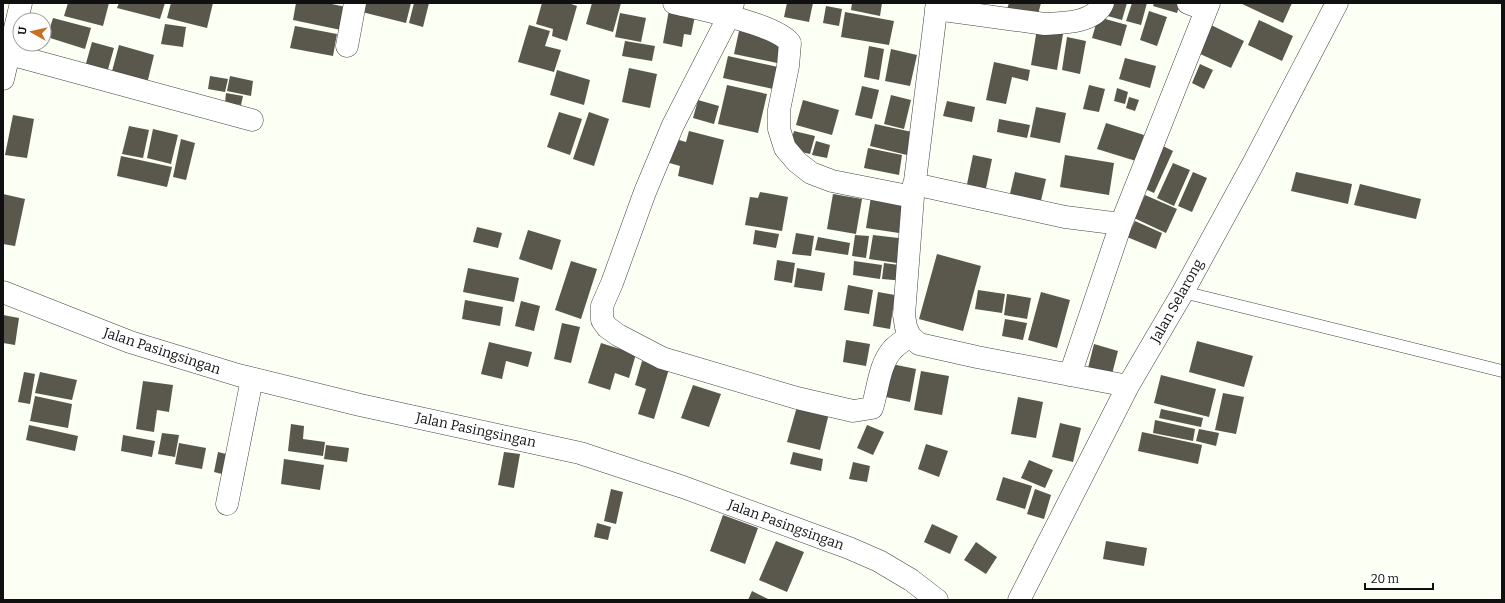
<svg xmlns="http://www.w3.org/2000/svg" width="1505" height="603" viewBox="0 0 1505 603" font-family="Bitter,serif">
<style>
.building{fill:#5a584c}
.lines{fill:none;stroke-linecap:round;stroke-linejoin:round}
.lane-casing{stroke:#434343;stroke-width:13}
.street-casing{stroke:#434343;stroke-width:23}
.lane{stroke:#fff;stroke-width:12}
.street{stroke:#fff;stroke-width:22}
.labels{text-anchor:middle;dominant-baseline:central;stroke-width:4;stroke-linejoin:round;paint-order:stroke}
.street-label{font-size:14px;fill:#101010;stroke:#fff}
</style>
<rect width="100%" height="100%" fill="#fbfff4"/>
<path class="building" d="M68 3H109L103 26 64 16Z
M119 3H165L160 19 117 8Z
M171 3H213L207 28 167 18Z
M296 3H327L346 7 341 30 293 20Z
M365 3H411L406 23 362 12Z
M414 3H429L423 27 409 23Z
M542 3H568L577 6 567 41 552 36 553 29 536 24Z
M592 3H621L613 32 586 24Z
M787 3H813L809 22 784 17Z
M852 3H882L880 16 851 10Z
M1009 3H1041L1037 18 1007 9Z
M1107 3H1127L1122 20 1104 15Z
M1132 3H1147L1141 25 1126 21Z
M1154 3H1180L1177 13 1153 6Z
M1240 3H1292L1283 23Z
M826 6 842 9 839 26 823 23Z
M669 10 695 16 691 35 684 34 682 47 663 43Z
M1149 11 1167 17 1157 46 1140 40Z
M845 12 894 21 889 45 841 37Z
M620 13 646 18 641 42 615 37Z
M1098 17 1127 25 1121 46 1092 38Z
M53 18 91 28 85 49 47 37Z
M1259 20 1293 36 1282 61 1248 45Z
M165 24 186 27 183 47 161 44Z
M529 25 550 31 545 46 561 50 554 72 518 62Z
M1211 25 1244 41 1231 68 1198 53Z
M295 26 337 34 333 56 290 48Z
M1037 29 1063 34 1057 70 1031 65Z
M739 31 782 41 777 63 734 54Z
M1067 37 1086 41 1080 74 1062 70Z
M625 41 655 46 652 61 622 56Z
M92 42 114 48 107 73 85 67Z
M119 45 154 55 147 84 111 75Z
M869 46 884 49 879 80 864 77Z
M891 49 917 55 910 86 885 81Z
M728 56 778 67 773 89 723 78Z
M1125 58 1156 66 1150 88 1119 79Z
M994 62 1030 70 1028 81 1012 77 1006 104 986 100Z
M1200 64 1213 70 1204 89 1192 83Z
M629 68 657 74 650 108 622 102Z
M557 70 590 80 584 105 550 95Z
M210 76 228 79 225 92 208 89Z
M230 76 253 81 251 96 227 91Z
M727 85 767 94 758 133 718 124Z
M1089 85 1105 89 1099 112 1083 109Z
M862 86 879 90 872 119 855 115Z
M1117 88 1128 92 1125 104 1114 101Z
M226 93 243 96 241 105 225 103Z
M891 95 911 100 904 129 884 124Z
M1129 97 1139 100 1135 111 1126 108Z
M698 100 719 106 714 124 693 118Z
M803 100 839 110 832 135 796 125Z
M947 101 975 107 972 122 943 116Z
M1036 107 1066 113 1060 143 1030 137Z
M559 112 582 119 570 155 547 147Z
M589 112 609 119 594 166 573 159Z
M13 115 34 119 27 158 5 155Z
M999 119 1030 125 1027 138 997 132Z
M1106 123 1144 135 1136 161 1097 149Z
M875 124 912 132 907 155 870 146Z
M129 126 149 130 143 158 122 154Z
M153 129 178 135 171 164 147 158Z
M689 131 724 140 713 185 678 176 680 166 666 162 672 138 686 142Z
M794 131 815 136 810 154 789 149Z
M181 139 195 143 186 180 173 177Z
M816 141 830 145 827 158 812 155Z
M1161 145 1173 151 1154 193 1143 188Z
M868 148 902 155 899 175 864 168Z
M973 155 992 159 984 198 965 194Z
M1065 155 1114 163 1109 195 1060 187Z
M121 156 172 167 167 187 117 176Z
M1173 163 1190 170 1174 206 1157 198Z
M1015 172 1046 179 1040 205 1009 198Z
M1193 172 1207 178 1192 212 1178 206Z
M1296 172 1352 184 1348 204 1291 191Z
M1360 184 1421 199 1416 219 1354 205Z
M760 192 788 197 782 231 745 225 750 197 758 198Z
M3 194 25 199 15 246 3 244Z
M833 194 862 199 856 234 827 229Z
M1145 195 1177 209 1166 233 1134 218Z
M871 197 904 202 899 233 866 228Z
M1135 221 1162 233 1156 249 1127 237Z
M477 227 502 233 498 248 473 242Z
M528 230 561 240 552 270 519 259Z
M755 230 779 234 776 248 753 244Z
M796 233 814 236 811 256 792 254Z
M855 235 869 236 866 258 852 256Z
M873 235 907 239 904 264 869 259Z
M818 237 850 243 848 255 815 250Z
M937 254 981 266 963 331 919 319Z
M777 260 795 263 792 283 774 280Z
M571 261 597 269 581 319 555 310Z
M854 261 882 265 880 279 853 275Z
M884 263 907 266 905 281 882 279Z
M468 268 519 278 514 302 463 292Z
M797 268 825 273 822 291 794 287Z
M848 285 873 290 869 314 844 310Z
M978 290 1005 294 1002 313 975 309Z
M878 292 895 295 890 329 873 326Z
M1041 292 1070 300 1057 348 1028 340Z
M1007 294 1031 298 1027 319 1004 315Z
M465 300 503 307 500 326 462 319Z
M521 301 540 306 534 331 515 326Z
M3 315 19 318 15 345 3 343Z
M1005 319 1027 323 1023 340 1002 336Z
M562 323 580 327 571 363 554 359Z
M846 340 870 344 866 366 843 362Z
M1197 341 1253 356 1244 387 1189 372Z
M489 342 532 352 528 367 506 361 502 379 481 374Z
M601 343 636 354 629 378 615 373 610 390 588 383Z
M1094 344 1118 351 1112 374 1088 368Z
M642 361 669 369 654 419 638 414 646 389 635 385Z
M887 363 916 369 910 402 881 396Z
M921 371 949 376 942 415 914 410Z
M24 372 35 374 30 404 18 402Z
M40 372 77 380 72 400 35 393Z
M1161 375 1216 389 1209 417 1154 403Z
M143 381 173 385 169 412 157 410 154 432 136 429Z
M693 385 721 394 709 427 681 418Z
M1223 393 1244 397 1236 434 1215 430Z
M35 396 72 404 68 428 30 421Z
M1018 397 1043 402 1036 438 1011 434Z
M798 403 830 409 820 450 787 442Z
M1161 409 1203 418 1201 427 1159 418Z
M1155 420 1195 429 1193 441 1153 433Z
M1060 423 1081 428 1073 462 1052 457Z
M291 424 304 426 303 439 325 442 323 456 288 451Z
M29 425 78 436 75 451 26 440Z
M867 425 884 432 873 455 857 448Z
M1199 429 1219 433 1216 446 1196 441Z
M1142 432 1202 445 1198 464 1138 451Z
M162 433 179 435 175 457 158 454Z
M123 435 155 441 152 457 121 451Z
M179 443 206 448 202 469 175 464Z
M926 444 948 451 939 477 918 469Z
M326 445 349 448 347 462 324 459Z
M218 452 230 455 226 475 214 472Z
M504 452 520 454 514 488 498 485Z
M793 452 823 459 821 471 790 464Z
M284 459 324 465 320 490 281 484Z
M1029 460 1053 470 1045 488 1021 478Z
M853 462 870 466 867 482 849 479Z
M1003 477 1032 486 1025 509 996 500Z
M611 489 623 492 616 524 604 521Z
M1035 489 1051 495 1044 519 1027 514Z
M723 515 758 528 745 564 710 551Z
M597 523 611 527 608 540 594 537Z
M932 524 958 536 950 554 924 542Z
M776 541 804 552 787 592 759 580Z
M1106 541 1147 548 1144 566 1103 559Z
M976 542 997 557 986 574 964 560Z
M752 591 770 600H748Z"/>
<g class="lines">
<defs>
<path id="lane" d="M1183 292 1502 371"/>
<path id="street" d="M674 3C699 9 776 24 790 43L788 66 779 110V129L785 148 797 162 811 173 832 181 913 197
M733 3 729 16 673 125 645 192 612 283 602 306V320L607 327 618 335 662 358 797 398 853 411 872 408C878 390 879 364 893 349 898 344 904 340 910 336
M937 3 913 197 904 315 906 327 910 336 919 344 977 357 1128 386
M1188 3 1206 10
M936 9 1045 24C1063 23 1095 23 1103 3
M347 46 355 3
M9 54 252 120
M3 79 21 3
M914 184 1065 217 1121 224
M3 292 130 342 238 375 360 405 580 453 683 487 849 548 879 561 911 580 937 600
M1070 375 1121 224 1209 3
M227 504 252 379
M1019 600 1128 386 1183 292 1254 162 1337 3"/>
</defs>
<use href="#lane" class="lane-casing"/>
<use href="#street" class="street-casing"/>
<use href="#lane" class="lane"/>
<use href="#street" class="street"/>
</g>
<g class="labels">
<g class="street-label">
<text transform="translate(1177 301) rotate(-61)">Jalan Selarong</text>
<text transform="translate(162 351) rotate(18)">Jalan Pasingsingan</text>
<text transform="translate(476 430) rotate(12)">Jalan Pasingsingan</text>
<text transform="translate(786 525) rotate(20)">Jalan Pasingsingan</text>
</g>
</g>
<rect width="1505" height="603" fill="none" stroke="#101010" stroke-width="8"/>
<g transform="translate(32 32) rotate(278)"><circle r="19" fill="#ffffff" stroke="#9f9f9f"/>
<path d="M0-3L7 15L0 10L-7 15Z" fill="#c77022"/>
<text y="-6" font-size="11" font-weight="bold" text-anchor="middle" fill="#101010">U</text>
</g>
<path d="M1365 583v6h68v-6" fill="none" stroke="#101010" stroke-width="2"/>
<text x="1371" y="583" font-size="12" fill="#101010" stroke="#ffffff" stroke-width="3" paint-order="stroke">20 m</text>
</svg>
